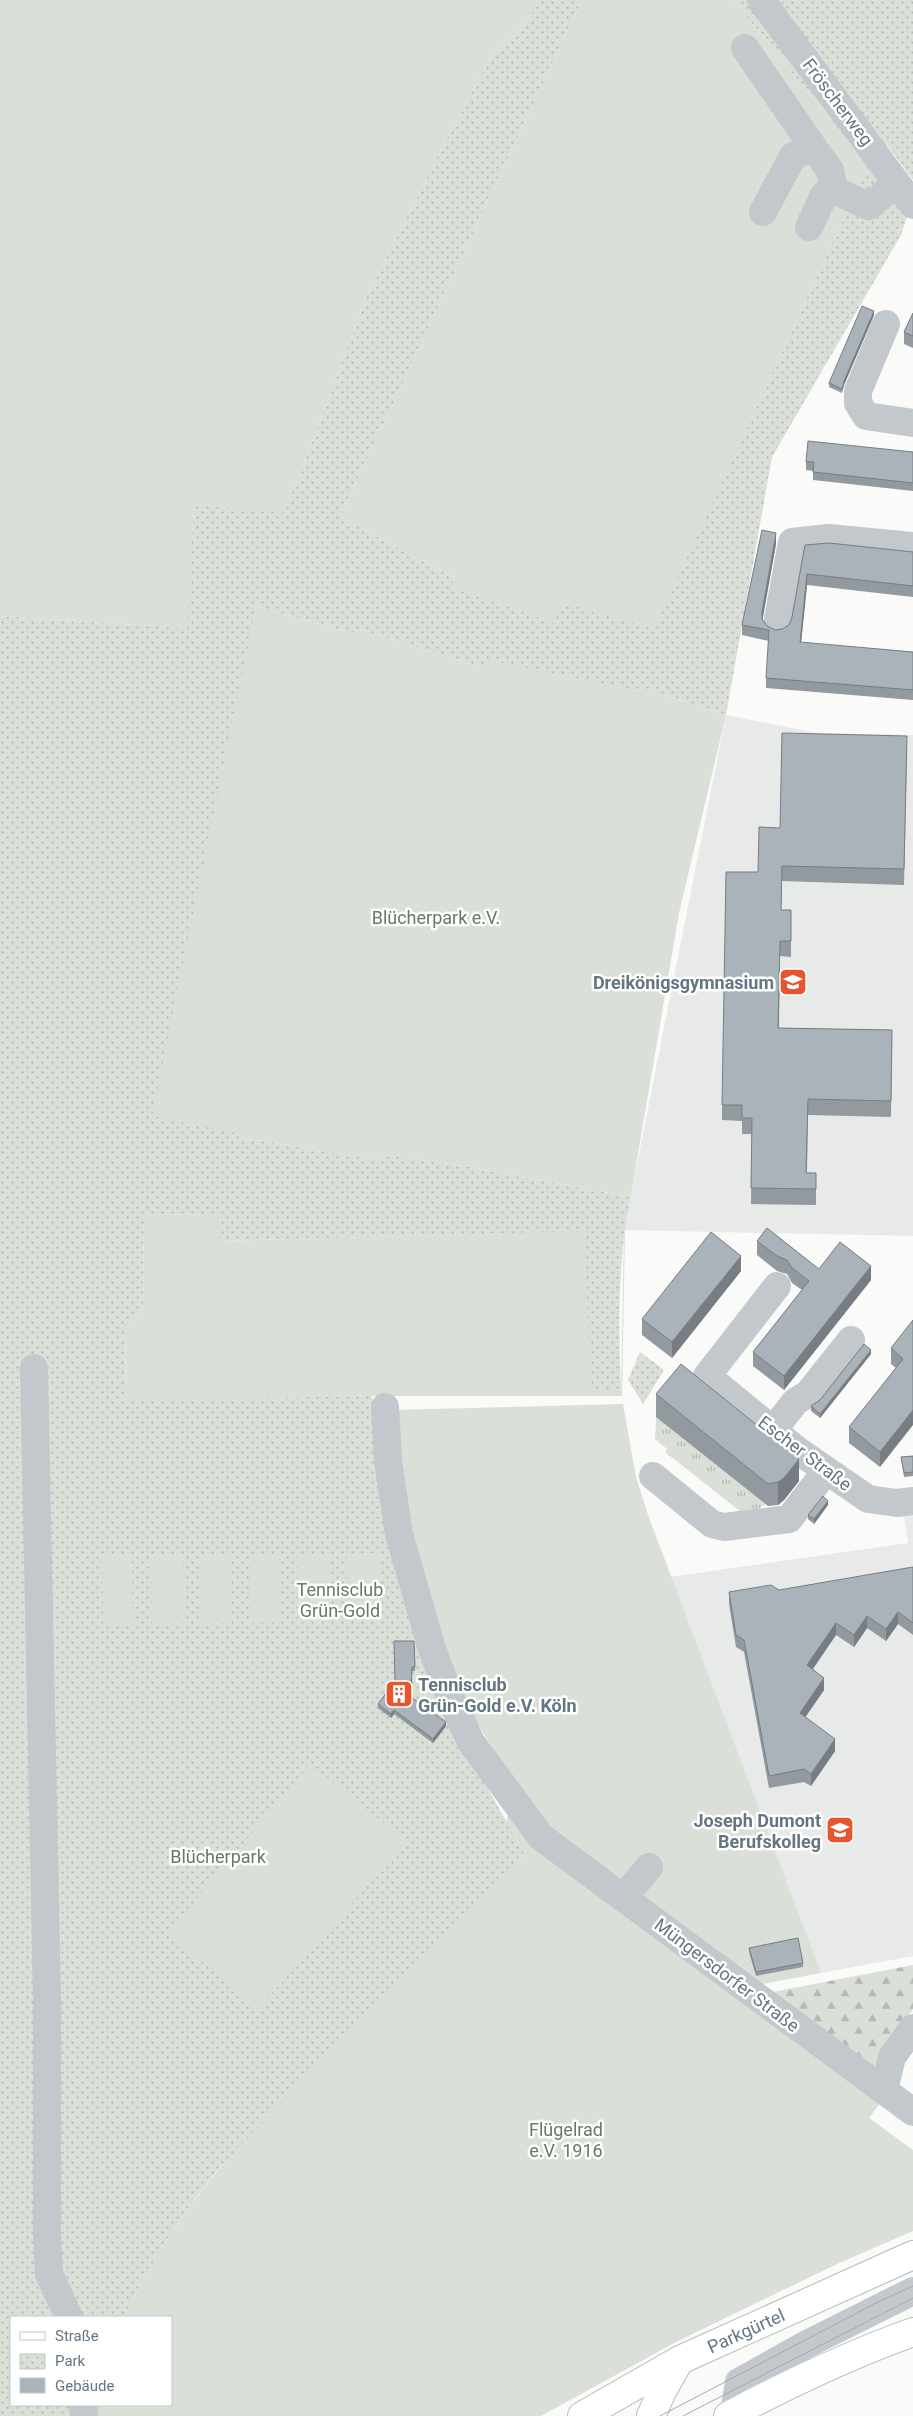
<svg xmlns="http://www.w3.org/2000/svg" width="913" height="2416" viewBox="0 0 913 2416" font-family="Roboto,sans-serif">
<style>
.built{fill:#e8e9e9}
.grass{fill:url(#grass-tufts)}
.forest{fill:url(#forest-firs)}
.park{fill:url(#park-dots)}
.garden{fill:#dadfd7}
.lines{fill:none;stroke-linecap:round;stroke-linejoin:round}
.major-casing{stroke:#b5babe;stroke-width:30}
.minor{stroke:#c3c8cc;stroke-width:28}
.major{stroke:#fff;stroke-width:28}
.tram{stroke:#a2aab0;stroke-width:1}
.wall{fill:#929a9f}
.shaded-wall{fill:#777d82}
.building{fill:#aab3b9;stroke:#777d82}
.labels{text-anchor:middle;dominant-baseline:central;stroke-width:5;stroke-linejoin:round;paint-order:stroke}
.street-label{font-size:18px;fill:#657683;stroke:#fff}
.park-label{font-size:18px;fill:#687a64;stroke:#fff}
.poi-label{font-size:18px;font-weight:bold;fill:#657683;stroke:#fff;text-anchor:end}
</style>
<defs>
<pattern id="grass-tufts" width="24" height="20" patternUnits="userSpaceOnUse" patternTransform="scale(1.25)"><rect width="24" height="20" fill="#dadfd7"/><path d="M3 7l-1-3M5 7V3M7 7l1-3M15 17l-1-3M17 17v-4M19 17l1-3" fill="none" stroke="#b4b9b4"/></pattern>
<pattern id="forest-firs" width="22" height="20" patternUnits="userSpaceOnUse" patternTransform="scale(1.25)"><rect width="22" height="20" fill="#dadfd7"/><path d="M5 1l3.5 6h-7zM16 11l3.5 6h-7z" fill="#b4b9b4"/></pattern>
<pattern id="park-dots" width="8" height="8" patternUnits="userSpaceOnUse" patternTransform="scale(1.25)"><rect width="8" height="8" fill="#dadfd7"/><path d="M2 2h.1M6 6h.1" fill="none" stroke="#b4b9b4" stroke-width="1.8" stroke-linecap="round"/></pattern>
</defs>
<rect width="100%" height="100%" fill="#fafaf8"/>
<path class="built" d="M726 715 817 733 913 735V1236L624 1230Z
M913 1513V1956L821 1973 670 1577 908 1543 904 1515Z"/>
<path class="grass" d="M671 1375 681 1386 766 1504 746 1516 665 1452 667 1449 655 1439C657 1412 655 1398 671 1375Z"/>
<path class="forest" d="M913 1965V2009L881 2052 878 2071 762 1994Z"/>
<path class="park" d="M540 0H582L340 517 455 578 451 587 553 622 562 602 654 628 868 166 733 0H913V180L887 145 868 166 907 217 901 235 772 457 726 715 647 689 638 691 479 667 363 630 351 633 256 606 235 1133 243 1138 377 1160 389 1155 464 1166 630 1197C618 1261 618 1325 621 1390H590L520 1233 218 1241V1214L144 1215 143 1305 140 1313 125 1328 126 1400 372 1396 380 1462 472 1761 525 1854 221 2166C181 2213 151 2263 124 2317H11V2405H90V2416H0V616L186 628 194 505 283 512 302 469 366 298 446 140 493 53 524 26Z
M640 1352 664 1370 643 1404 628 1380Z"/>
<path class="garden" d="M0 0H540L524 26 493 53 446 140 366 298 302 469 283 513 194 505 187 628 0 616Z
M582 0H733L868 166 654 629 563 603 554 623 450 587 455 578 340 517Z
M256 606 351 633 363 630 479 667 490 660 638 691 647 689 726 715 679 913 625 1230 622 1396H372L117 1401 126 1400 125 1328 140 1313 143 1305 144 1215 218 1214V1241L585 1231 590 1390H621L624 1230 630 1197 464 1166 389 1155 377 1160 243 1138 235 1133 152 1116Z
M623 1404 636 1477 648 1515 821 1973 756 1985 884 2098 869 2118 913 2150V2231L837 2264 676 2342 541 2416H90V2405H171V2317H124C157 2250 190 2201 240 2145L525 1854 506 1822 510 1807 498 1757 470 1711 417 1575 392 1410Z
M347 1553H379L380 1621H348Z
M280 1554 281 1622 249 1623V1555Z
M297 1554H329V1622H298Z
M132 1555 133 1624H103L102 1556Z
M151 1555H183L184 1623 152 1624Z
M200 1555H231L232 1623H201Z
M310 1764 407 1842 258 2009 168 1933Z"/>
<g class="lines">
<defs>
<g id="major">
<path id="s1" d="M582 2416 680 2360 913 2255"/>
<path d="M651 2416 662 2391 679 2361"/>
<path d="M728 2416C788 2384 849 2355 913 2332"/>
</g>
</defs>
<use href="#major" class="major-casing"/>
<path class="minor" d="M761 0 913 205
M745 48 813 147
M763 212 793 156 813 147 830 170 834 190 869 206 897 183
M809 227 824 195 834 190
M886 324 858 391V403L866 416 913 423
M777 625 792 542 829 538 913 546
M777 1286 707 1376 797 1450 868 1499 897 1503 913 1501
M34 1368 47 1999V2238L49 2274 69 2317
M385 1407 388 1461 399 1534 432 1649 451 1699 471 1742 541 1837 913 2112
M773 1430 796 1401 808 1394 851 1340
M653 1476 712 1524 724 1527 789 1519 826 1471
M623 1898 649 1867
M884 2090 892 2057 913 2028
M83 2405 84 2416
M734 2413 739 2382 807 2344 913 2291"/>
<use href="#major" class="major"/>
<path class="tram" d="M660 2416 878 2302 913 2286
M683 2416 913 2298"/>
</g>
<path class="wall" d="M913 313V348L904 344V332Z
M874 315 844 385 842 393 829 387V383Z
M913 452V491L813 480V471L806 470V462Z
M776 544 762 619 767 626 775 630 782 629 789 625 792 617 805 545 913 552V597L807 585 801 643 913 652V700L766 688V678L769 641 742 635V625Z
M907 752 904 885 782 881 781 910H791V957L780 956 779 1028 892 1030 891 1117 808 1115 807 1173H816V1205L751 1204 752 1134H742V1121L722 1120V1105L758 872 780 828Z
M757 1241 819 1269 871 1280 784 1390 753 1366V1352L802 1290 792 1283 787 1274 777 1271 757 1255Z
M741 1271 672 1358 642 1335V1319Z
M913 1320 880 1467 849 1443V1427L896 1368 891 1364V1348Z
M871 1354 820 1418 811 1411V1406L820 1400Z
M656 1394 799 1481 784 1500 778 1505 768 1506 656 1417Z
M913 1456V1476L904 1477 901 1457Z
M828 1505 814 1524 808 1519V1515Z
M913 1567V1635L898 1624 886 1641 867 1628 854 1647 836 1635 813 1669 824 1690 805 1717 835 1751 811 1786 804 1782 769 1788 744 1652 736 1647 729 1604V1592L779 1590Z
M414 1641 415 1671H412L411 1697 446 1726 433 1743 394 1714 391 1718 378 1708V1704L395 1681Z
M749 1948 803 1963V1967L756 1976 749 1952Z"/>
<path class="shaded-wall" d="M874 311V315L844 385 842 393 844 381Z
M776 533V544L762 623V612Z
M807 574V585L800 653V642Z
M741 1256V1271L672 1358V1342Z
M871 1266V1280L784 1390V1376Z
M871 1350V1354L820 1418V1414Z
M913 1410V1425L880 1467V1452Z
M799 1459V1481L784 1500 778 1505V1482Z
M828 1501V1505L814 1524V1519Z
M898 1612V1624L886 1641V1629Z
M867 1616V1628L854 1647V1635Z
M836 1623V1635L807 1677V1665Z
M824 1678V1690L800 1725V1713Z
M394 1710V1714L391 1718V1714Z
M446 1722V1726L433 1743V1739Z
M835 1739V1751L811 1786V1774Z"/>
<path class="building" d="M862 306 874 311 844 381 842 389 829 383Z
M913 313V336L904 332Z
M808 441 913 452V483L813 472 814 462H806Z
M762 530 776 533 762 612V619L767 626 775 630 782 629 789 625 792 617 805 545 829 543 913 552V586L807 574 800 642 913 652V690L766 678 769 630 742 625Z
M782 733 907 736 904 869 782 866 781 910H791V941H780L778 1028 892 1030 891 1101 808 1099 806 1173H816V1189L751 1188 752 1118H742V1105H722L726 872H758L759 827 780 828Z
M767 1228 819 1269 840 1242 871 1266 784 1376 753 1352 809 1281 792 1268 787 1260 777 1256 757 1241Z
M711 1232 741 1256 672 1342 642 1319Z
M913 1320V1410L880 1452 849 1427 903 1359 891 1348Z
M864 1344 871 1350 820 1414 811 1406 820 1400Z
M681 1364 799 1459 784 1478 778 1482 768 1484 656 1394Z
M913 1456V1472L904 1473 901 1457Z
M823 1496 828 1501 814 1519 808 1515Z
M913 1567V1623L898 1612 886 1629 867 1616 854 1635 836 1623 807 1665 824 1678 800 1713 835 1739 811 1774 804 1769 769 1776 744 1640 736 1635 729 1592 771 1585 779 1590Z
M394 1641H414L415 1667H412L411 1697 446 1722 433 1739 394 1710 391 1714 378 1704 395 1681Z
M798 1938 803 1963 756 1972 749 1948Z"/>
<defs>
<symbol id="school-square" viewBox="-11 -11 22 22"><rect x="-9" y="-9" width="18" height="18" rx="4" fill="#e4572e" stroke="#fff"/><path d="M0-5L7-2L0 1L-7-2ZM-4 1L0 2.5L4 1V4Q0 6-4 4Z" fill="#fff"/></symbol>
<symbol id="building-square" viewBox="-11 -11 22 22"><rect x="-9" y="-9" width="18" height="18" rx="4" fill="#e4572e" stroke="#fff"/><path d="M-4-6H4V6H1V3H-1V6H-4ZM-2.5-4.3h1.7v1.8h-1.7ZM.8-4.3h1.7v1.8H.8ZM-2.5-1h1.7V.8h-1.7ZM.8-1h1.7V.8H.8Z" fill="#fff"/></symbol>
<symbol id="university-square" viewBox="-11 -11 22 22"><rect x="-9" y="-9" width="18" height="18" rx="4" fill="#e4572e" stroke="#fff"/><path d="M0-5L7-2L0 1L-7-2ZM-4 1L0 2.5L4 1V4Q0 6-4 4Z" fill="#fff"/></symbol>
</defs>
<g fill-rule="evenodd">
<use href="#school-square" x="777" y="966" width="32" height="32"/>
<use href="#building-square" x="383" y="1678" width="32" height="32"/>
<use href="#university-square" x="824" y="1814" width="32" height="32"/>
</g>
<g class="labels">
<g class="street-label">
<text transform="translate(838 102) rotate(53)">Fröscherweg</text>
<text transform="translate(805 1453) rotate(37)">Escher Straße</text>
<text transform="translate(727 1975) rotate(37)">Müngersdorfer Straße</text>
<text stroke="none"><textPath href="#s1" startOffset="185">Parkgürtel</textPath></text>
</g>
<g class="park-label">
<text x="436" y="917">Blücherpark e.V.</text>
<text x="340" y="1589">Tennisclub<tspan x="340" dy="21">Grün-Gold</tspan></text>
<text x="218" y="1856">Blücherpark</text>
<text x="566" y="2129">Flügelrad<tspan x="566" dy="21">e.V. 1916</tspan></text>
</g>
<g class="poi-label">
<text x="774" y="982">Dreikönigsgymnasium</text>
<text x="418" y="1684" text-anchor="start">Tennisclub<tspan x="418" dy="21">Grün-Gold e.V. Köln</tspan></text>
<text x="821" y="1820">Joseph Dumont<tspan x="821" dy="21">Berufskolleg</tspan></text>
</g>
</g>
<rect x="10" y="2316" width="162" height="90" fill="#ffffff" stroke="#c1c8cd"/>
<rect x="20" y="2332" width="25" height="8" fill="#ffffff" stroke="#c1c8cd"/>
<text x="55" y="2341" font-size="15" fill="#657683">Straße</text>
<rect x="20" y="2354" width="25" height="15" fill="url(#park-dots)" stroke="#c1c8cd"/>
<text x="55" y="2366" font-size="15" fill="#657683">Park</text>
<rect x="20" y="2378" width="25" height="15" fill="#aab3b9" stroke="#c1c8cd"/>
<text x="55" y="2391" font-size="15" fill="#657683">Gebäude</text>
</svg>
